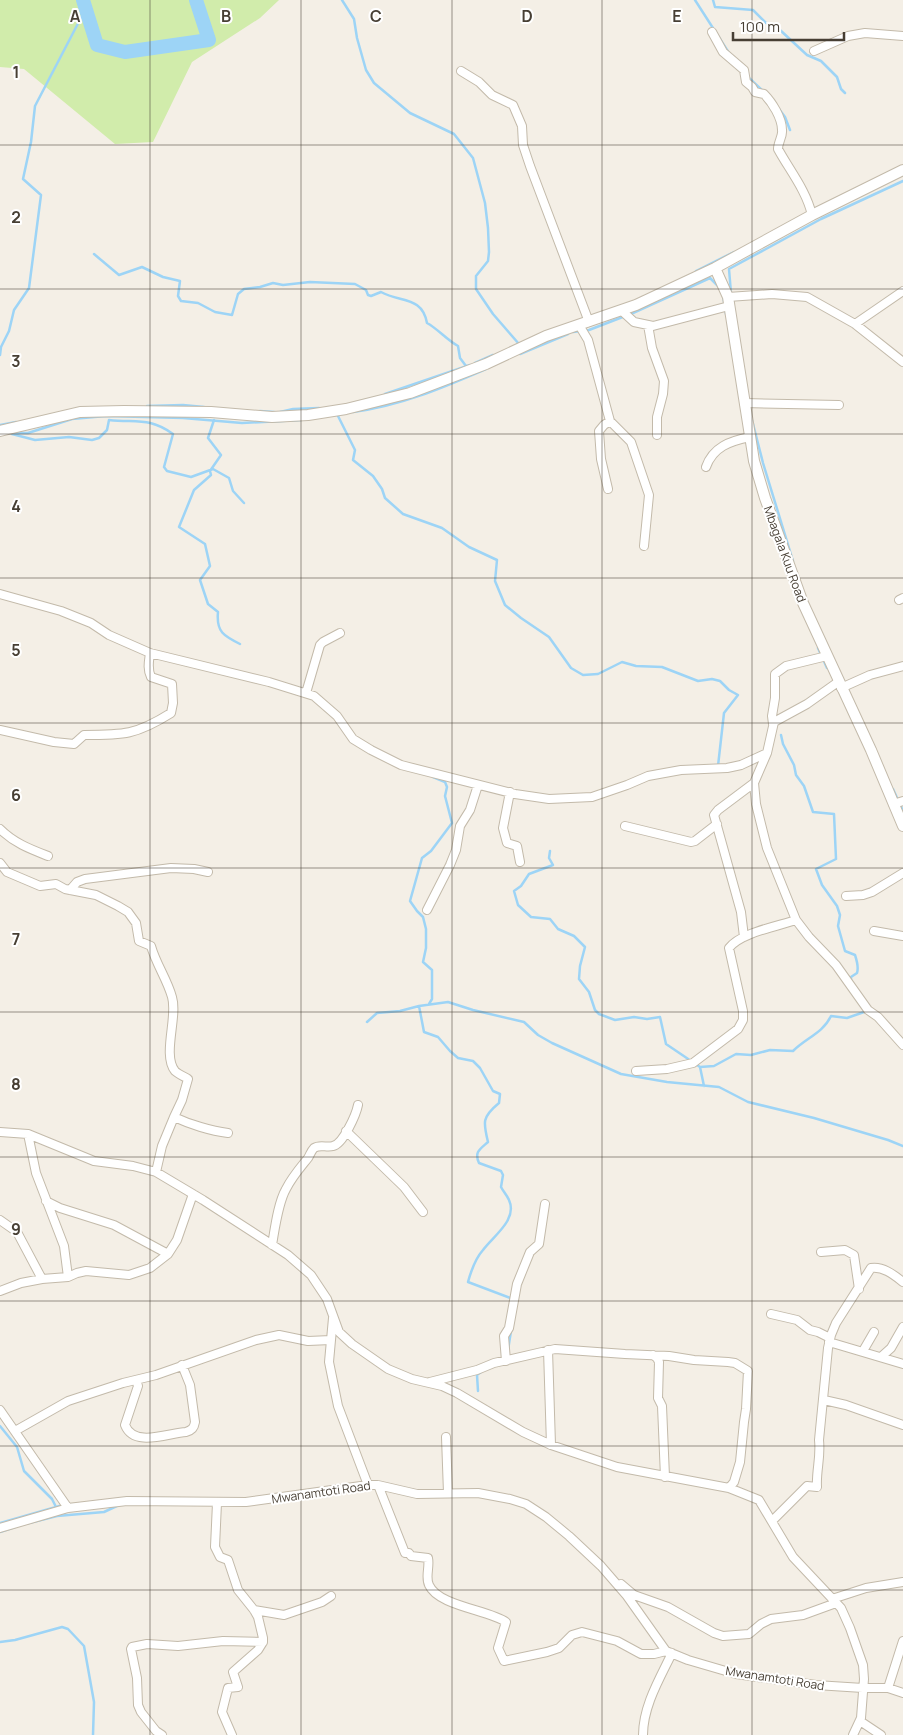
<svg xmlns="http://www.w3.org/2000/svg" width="903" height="1735" viewBox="0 0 903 1735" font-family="Manrope,sans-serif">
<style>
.green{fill:#d1ecab}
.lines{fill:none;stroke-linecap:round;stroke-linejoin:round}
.stream{stroke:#9dd4f6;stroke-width:2.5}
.river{stroke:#9dd4f6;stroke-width:14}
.minor-casing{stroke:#c3baaa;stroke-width:10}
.tertiary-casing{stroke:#c3baaa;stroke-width:12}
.minor{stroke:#fff;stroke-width:8}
.tertiary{stroke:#fff;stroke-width:10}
.grid{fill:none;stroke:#473f34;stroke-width:1;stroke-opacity:0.55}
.labels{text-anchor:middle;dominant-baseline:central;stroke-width:4;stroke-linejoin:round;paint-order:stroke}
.street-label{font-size:12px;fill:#473f34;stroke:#fff}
.grid-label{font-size:16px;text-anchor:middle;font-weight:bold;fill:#473f34;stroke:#fff;stroke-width:4;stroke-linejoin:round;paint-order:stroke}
</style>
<rect width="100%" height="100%" fill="#f4efe6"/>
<path class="green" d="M0 0H279L260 18 192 62 153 142 115 144 24 69 0 67Z"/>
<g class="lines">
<path class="stream" d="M342 0 354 19 357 38 366 70 374 83 410 113 454 134 473 158 485 203 488 228 489 252 488 261 476 276V289L493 314 519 344
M695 0 729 53
M713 0 715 7 753 10 766 23 780 30 807 55 821 61 837 77 841 89 845 93
M748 77 764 92
M779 109 785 117 790 130
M94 254 119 275 142 267 163 277 180 281 178 296 181 301 198 303 215 312 232 315 238 294 244 289 260 287 273 283 283 285 310 282 355 284 366 290 368 295 371 296 381 292C401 303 422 296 427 323 438 329 447 340 458 346L460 358 466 366
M696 271 734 252
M731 293 729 269 821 219 903 181
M723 295 726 314
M573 332 589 330 633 313 710 278 720 288
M520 354 568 334
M0 355 1 347 9 331 14 310 29 288 41 195 23 179 31 142 35 106 85 10
M475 363 493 355
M385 394 470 365
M147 406 183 405 204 407
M260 411 274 412
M280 412 293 409 319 408
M353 412C400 406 442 388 486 369
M337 414 355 450 353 460 373 476 382 489 385 498 403 514 442 528 469 547 497 560 495 581 505 605 521 618 549 637 571 668 583 675 598 674 622 662 636 666 662 667 698 681 712 679 720 681 729 690 738 695 724 713 718 766
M214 420 208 438 221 455 210 471 211 475 194 490 179 527 205 544 210 566 200 580 208 604 218 612C216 632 224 636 240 644
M752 420 763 463 793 561
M0 425 16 422
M9 433H28L72 419 106 416 183 418 242 423 301 420
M12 434 35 440 69 437 92 440 99 438 107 430 109 420C137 423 149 417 173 434L164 467 167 471 191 477 213 469 229 478 233 491 244 503
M818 648 827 668
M781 735 783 744 794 765 796 775 804 786 813 812 834 814 836 859 816 869 822 885 837 906 840 915 838 926 845 951 855 955C857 961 859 967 857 973L851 977V981
M893 789 903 811
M550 851 549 858 553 865 529 874 521 886 514 891 518 905 531 917 550 919 558 929 574 936 585 947 580 966 579 979 589 992 595 1010 599 1014 615 1020 634 1017 647 1019 660 1017 666 1044 700 1067 704 1086
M429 1004 432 999V970L423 962 426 948V929L423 917 417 911 410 901 422 858 431 851 452 823 445 796 447 787 445 782 433 777
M419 1006 424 1032 438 1037 450 1051 458 1058 473 1061 480 1068 493 1091 500 1094 499 1103C482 1117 483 1122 488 1142 480 1149 474 1152 479 1163L501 1171 503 1175 501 1187C503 1191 507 1195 509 1200 518 1220 493 1236 483 1250 475 1259 471 1271 468 1282L513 1299
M367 1022 377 1013 400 1011 419 1006 448 1002 473 1010 524 1022 538 1035 552 1043 621 1074 667 1082 719 1087 748 1102 814 1118 888 1140 903 1146
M700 1067 714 1066 736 1054 751 1055 770 1050 793 1051C806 1038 823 1033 831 1016L847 1018 867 1011
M508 1350 511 1331
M478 1391 477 1375 481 1372
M0 1426 17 1447 24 1471 52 1499 56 1507
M0 1523 63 1505
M25 1524 57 1516 104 1512 119 1505
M0 1532 15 1527
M0 1642 15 1640 62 1627 68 1629 84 1646 94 1702 93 1735"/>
<path class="river" d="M83 0 97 45 125 52 209 40 196 0"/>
<defs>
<path id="minor" d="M712 32 723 52 744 70 746 82 752 87 755 92 764 94C772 102 782 118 782 130 783 136 778 142 778 149 790 171 806 190 812 215
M814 51 848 36 865 33 903 36
M461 71 479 82 492 95 513 105 522 126 523 145 530 166 589 322
M728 297 772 294 807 297 855 324 903 362
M621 310 634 322 653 326 729 306
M855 324 903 291
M579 325 588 340 610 421 631 442 649 495 644 546
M648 325 652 348 664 381 663 394 657 417V435
M744 403 839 405
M706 467C713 447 730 441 750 437
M608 489 601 459 599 431 604 425 610 421
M0 594 61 611 91 623 109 635 150 653 269 682 314 696 337 716 353 739 371 750 401 765 515 794 549 799 592 797 627 785 648 776 681 770 727 768 741 765 767 753 774 722 807 704 838 682
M899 600 903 598
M841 688 870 675 903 666
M306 693 320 645 323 642 340 633
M773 724 772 716 775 698V674L786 666 827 656
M0 730 54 742 74 744 84 735C124 735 136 735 171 713L173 703 172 684 151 677C147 669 149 661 150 653
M510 792 503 828 507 843 517 846 520 862
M893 804 903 801
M625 826 691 842 695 841 717 824
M0 829C14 843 30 849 48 856
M0 863 7 872 40 886 56 884 65 889 96 895 118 906 128 912 136 923 139 941 151 946C156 964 167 979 172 997 178 1017 162 1055 175 1071 178 1074 185 1077 188 1079L182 1100 174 1117
M70 890 77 882 85 879 171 868 194 869 208 872
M846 896 863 895 872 892 903 873
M427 910 450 865 456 850 460 826 470 810 478 785
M796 920 809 937 836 965 868 1010 878 1017 903 1045
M874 931 903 936
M744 937 741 912 714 815 718 810 754 783 767 753
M636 1071 667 1069 693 1063 738 1029 743 1020V1011L729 948C740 933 778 926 796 920L767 848 756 804 754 783
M346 1131 404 1187 423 1212
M0 1132 28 1134 94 1161 133 1166 156 1172 203 1200 288 1255 311 1275 327 1299 339 1332 352 1344 388 1369 412 1379 442 1386 457 1393 523 1432 551 1445 617 1467 729 1488 759 1500 793 1557 841 1608 850 1628 863 1665 864 1679 861 1718 853 1735
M28 1134 36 1173 64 1246 68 1277
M156 1172 162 1146 174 1117C189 1124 211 1131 228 1133
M46 1201 60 1208 114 1225 168 1254
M0 1220 17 1232 42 1279
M272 1245C275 1228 278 1203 286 1189 292 1177 300 1168 308 1158 310 1155 311 1151 314 1148 320 1144 327 1148 333 1146 343 1144 356 1115 358 1105
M821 1252 845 1250 854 1255 859 1289
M0 1291 21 1283 42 1279 68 1277 77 1273 86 1271 129 1275 150 1268 168 1254 177 1240 193 1194
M771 1314 797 1320 810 1330 818 1332 830 1338
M333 1318 329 1362 338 1406 368 1485
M829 1342 903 1364
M548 1350 551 1445
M863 1351 874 1332
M653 1355 657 1358 659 1362 658 1398 662 1406 665 1477
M881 1357 891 1348 903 1327
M506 1361 504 1336 509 1328 517 1284 530 1252 539 1244 545 1204
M136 1380 138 1386 125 1425C134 1448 168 1433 186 1432 192 1430 194 1428 195 1422L190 1385 182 1365
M430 1382 477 1370 494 1363 555 1349 625 1354 669 1356 694 1360 728 1362 735 1363 748 1371 746 1409 744 1422 740 1462 734 1482 729 1488
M824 1400 846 1405 903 1425
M0 1410 68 1508
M15 1431 68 1401 123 1383 156 1375 256 1340 279 1335 308 1341 331 1340
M446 1437 448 1493
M378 1485 405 1553H409L411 1556 428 1558C430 1567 425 1577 429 1585 438 1606 489 1610 506 1622L498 1648 504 1661 547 1652 559 1648 572 1635 582 1632 617 1641 641 1654H654L666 1651
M217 1503 215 1547 220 1557 228 1560 238 1590 254 1610 258 1617 263 1638V1642L258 1650 233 1672 238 1687 228 1688 222 1712 232 1735
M772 1521 807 1486 817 1487C816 1470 821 1458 819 1440L828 1348 831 1335 836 1323 871 1268C883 1266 894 1275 903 1282
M0 1528 68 1508 127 1501 246 1502 368 1485H378L417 1494 478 1493 510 1499 526 1504 546 1517 569 1536 601 1566 627 1596 666 1651 688 1660 736 1674 816 1685 863 1688H888L903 1693
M621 1584 634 1595 668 1607 714 1633 723 1636 749 1634 761 1624 771 1619 803 1615 836 1603
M832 1599 866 1588 903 1582
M254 1610 284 1615 322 1602 331 1596
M888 1688 903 1641
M860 1721 881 1735
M162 1735 156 1731 141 1712 138 1705 137 1678 131 1649 132 1647 147 1644 178 1646 223 1641 263 1642
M643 1735C643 1706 660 1678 672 1653"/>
<path id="tertiary" d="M715 268 728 297 754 461 765 498 803 603 871 750 903 826
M0 431 80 412 124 411 211 412 272 417 308 415 346 409 410 393 486 364 546 336 636 305 715 268 812 215 903 170"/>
</defs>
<use href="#minor" class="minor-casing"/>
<use href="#tertiary" class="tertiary-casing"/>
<use href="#minor" class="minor"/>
<use href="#tertiary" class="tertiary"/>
</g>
<path class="grid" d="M150 0V1735M301 0V1735M452 0V1735M602 0V1735M752 0V1735M0 145H903M0 289H903M0 434H903M0 578H903M0 723H903M0 868H903M0 1012H903M0 1157H903M0 1301H903M0 1446H903M0 1590H903"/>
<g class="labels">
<g class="street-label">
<text transform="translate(785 554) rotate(70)">Mbagala Kuu Road</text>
<text transform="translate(321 1492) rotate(-8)">Mwanamtoti Road</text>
<text transform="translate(775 1678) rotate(9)">Mwanamtoti Road</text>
</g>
</g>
<g class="grid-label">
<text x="75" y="22">A</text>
<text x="226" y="22">B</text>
<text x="376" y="22">C</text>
<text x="527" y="22">D</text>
<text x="677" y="22">E</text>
<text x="16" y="78">1</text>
<text x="16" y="223">2</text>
<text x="16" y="367">3</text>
<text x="16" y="512">4</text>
<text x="16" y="656">5</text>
<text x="16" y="801">6</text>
<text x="16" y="945">7</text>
<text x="16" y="1090">8</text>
<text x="16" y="1235">9</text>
</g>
<path d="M733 32v8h111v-8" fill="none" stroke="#473f34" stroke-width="2.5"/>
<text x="740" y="32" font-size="15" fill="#473f34" stroke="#ffffff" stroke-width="4" paint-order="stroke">100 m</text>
</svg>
